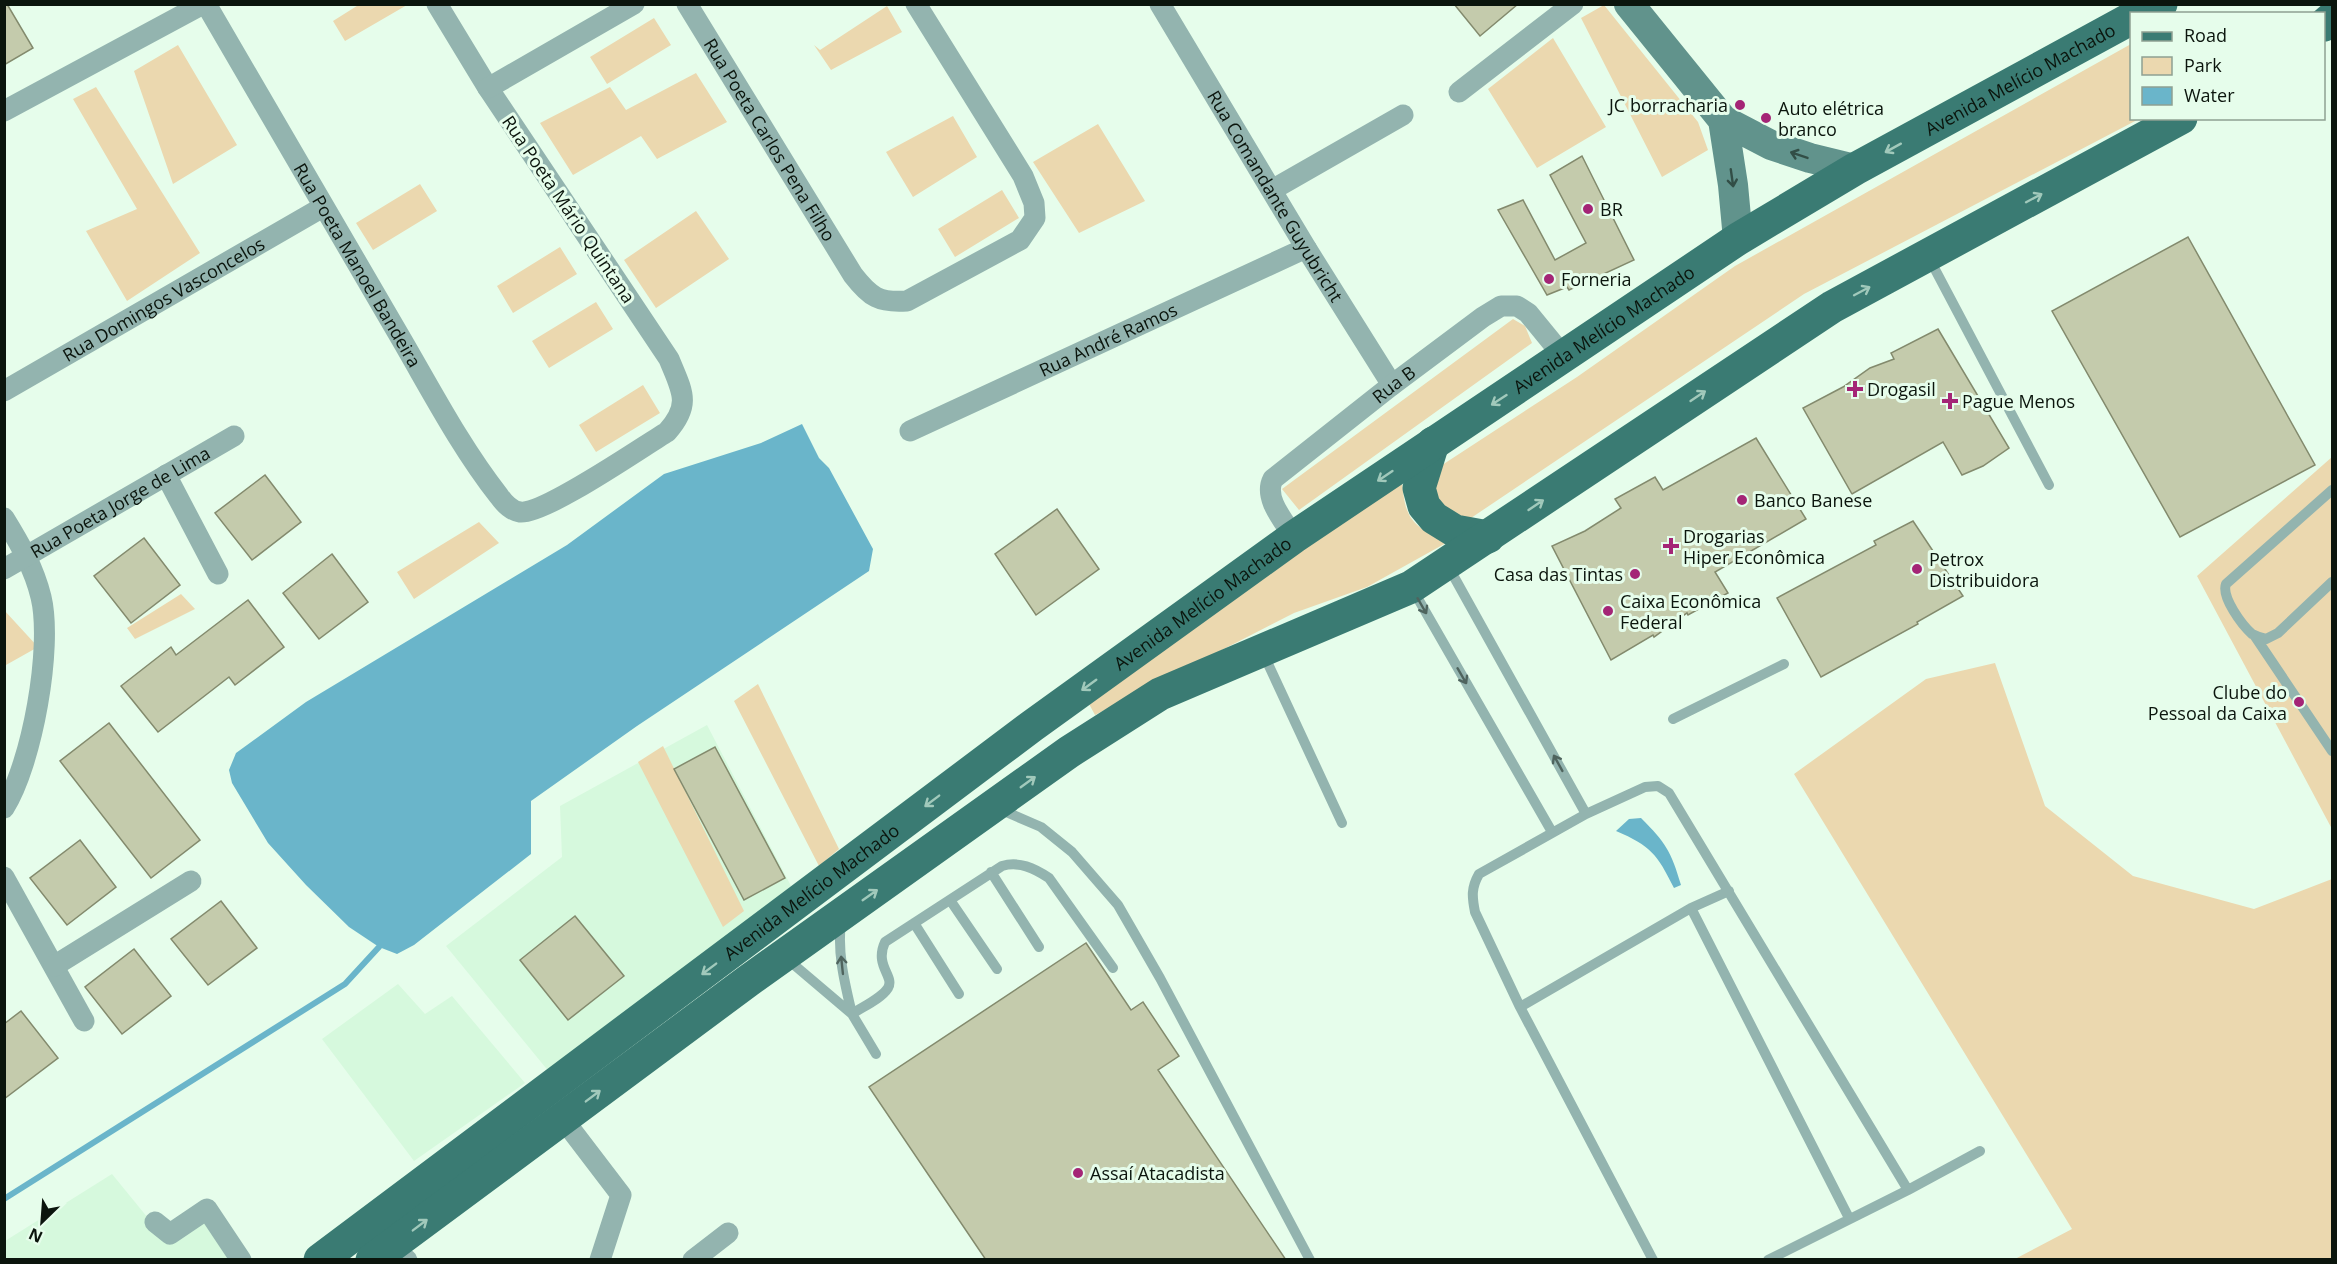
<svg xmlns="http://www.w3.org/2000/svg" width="2337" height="1264" viewBox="0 0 2337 1264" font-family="'Open Sans',sans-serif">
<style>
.built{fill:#d6f9dd}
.green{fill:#ebd8af}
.water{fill:#6ab5ca}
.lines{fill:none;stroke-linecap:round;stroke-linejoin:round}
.stream{stroke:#6ab5ca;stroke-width:6}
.building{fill:#c4cbac;stroke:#838a6d;stroke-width:1.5}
.lane{stroke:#93b4af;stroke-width:10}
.street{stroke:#93b4af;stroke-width:21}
.secondary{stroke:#61938c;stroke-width:30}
.primary{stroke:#3a7b73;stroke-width:33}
.oneway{stroke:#a1c9bb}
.oneway2{stroke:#324e46}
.oneway3{stroke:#4f645e}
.poi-dot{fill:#a42576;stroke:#e6fdeb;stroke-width:2}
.labels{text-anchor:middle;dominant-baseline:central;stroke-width:6;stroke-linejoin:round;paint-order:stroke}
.street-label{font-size:18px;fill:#0b150d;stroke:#e6fdeb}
.poi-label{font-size:18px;fill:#0b150d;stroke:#e6fdeb;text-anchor:start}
</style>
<rect width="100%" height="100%" fill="#e6fdeb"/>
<path class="built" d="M707 725 791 886 550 1073 446 946 562 857 560 806Z
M398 984 425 1014 452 996 525 1083 414 1161 322 1039Z
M112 1174 170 1245 205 1219 234 1260H5V1241Z"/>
<path class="green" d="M360 4H407V5L345 41 333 21Z
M1604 5 1698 122 1708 150 1662 177 1581 18Z
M887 6 902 32 831 70 814 45 820 50Z
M654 18 671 45 607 84 590 57Z
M1553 38 1606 127 1537 168 1488 89Z
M2131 44 2132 118 2139 119 1804 294 1471 518 1453 519 1433 501 1436 469 1577 377 1735 266Z
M178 45 237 145 173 184 134 71Z
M696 73 727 122 657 159 641 136 573 175 540 123 610 87 626 110Z
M96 87 200 253 127 301 86 231 137 209 73 99Z
M953 116 977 157 913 197 886 152Z
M1098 124 1145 201 1079 233 1033 162Z
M420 184 437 211 373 250 356 223Z
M1002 190 1019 218 955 257 938 229Z
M696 211 729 259 656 308 624 260Z
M560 247 577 274 513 313 497 286Z
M596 302 613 329 549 368 532 341Z
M1513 319 1525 326 1532 343 1299 510 1282 489Z
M643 385 660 413 596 452 579 425Z
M2332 457V829L2197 576Z
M1401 471C1405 515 1405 522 1446 543L1367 587 1294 613 1095 715 1088 702Z
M479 522 499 543 414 599 397 572Z
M181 594 195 609 135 639 127 628Z
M4 610 38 647 6 665 4 663Z
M1995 663 2045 806 2133 876 2254 909 2332 879V1259H2015L2072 1229 1794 774 1926 679Z
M758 684 839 849 819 866 734 701Z
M663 746 744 911 723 927 638 762Z"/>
<path class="water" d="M802 424 819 458 829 468 873 549 869 571 637 726 531 801V854L414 945 397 954 379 947 349 927 306 885 268 843 232 783 229 770 236 753 306 702 567 545 664 474 761 443Z
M1641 818C1666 843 1671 851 1681 885L1674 888C1657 854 1651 846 1616 831L1629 819Z"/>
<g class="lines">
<path class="stream" d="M4 1199 345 984 379 947"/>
</g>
<path class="building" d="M4 4H7L33 48 4 65Z
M1454 4H1518L1480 36Z
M1582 156 1634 260 1569 290 1567 287 1547 295 1498 210 1523 200 1555 260 1586 243 1550 175Z
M2188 237 2315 465 2180 537 2052 311Z
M1938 329 2009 448 1983 466 1962 475 1943 442 1852 494 1803 408 1843 387 1870 368 1894 359 1891 353Z
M1756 438 1806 519 1715 572 1728 593 1688 615 1687 613 1654 637 1653 635 1611 660 1552 546 1585 531 1621 508 1615 499 1655 477 1663 490Z
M265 475 301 522 252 560 215 513Z
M1057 509 1099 569 1036 615 995 554Z
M1913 521 1963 596 1917 622 1918 624 1821 677 1777 598 1876 545 1874 541Z
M144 538 180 585 131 623 94 576Z
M332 554 368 602 319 639 283 593Z
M248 600 284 647 235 685 229 677 158 732 121 686 171 647 176 655Z
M109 723 200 840 151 878 60 761Z
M715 747 785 878 744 900 674 769Z
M80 840 116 887 67 925 30 878Z
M221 901 257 948 208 985 171 939Z
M575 916 624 976 568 1020 520 960Z
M1086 943 1131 1010 1143 1002 1179 1056 1158 1070 1286 1260H986L869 1087Z
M134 949 171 996 122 1034 85 987Z
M21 1011 58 1058 4 1099V1024Z"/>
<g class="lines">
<path class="lane" d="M1929 258 2049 485
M2332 490 2226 584C2221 597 2242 625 2252 634 2256 636 2261 638 2266 639L2278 633 2332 582
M1448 566 1586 814
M1413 590 1552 832
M2254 635 2332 751
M1263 653 1342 823
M1673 719 1784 664
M997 808 1041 827 1072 852 1118 905 1160 978 1310 1260
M991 872 1039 947
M950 900 997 969
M1691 908 1849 1218
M841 923C837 953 845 984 852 1014
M914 923 959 994
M786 958 852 1014 876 1054
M1520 1007 1691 908 1729 891
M852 1014C862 1007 881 999 888 988 895 976 874 966 885 942L1002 866C1019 861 1034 868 1049 878L1113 968
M1653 1260 1520 1007 1475 912C1472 897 1471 888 1479 874L1586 814 1645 787 1658 786 1669 793 1908 1190
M1768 1260 1908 1190 1980 1151"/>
<g class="street">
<path id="s1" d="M206 4C269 113 332 222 396 330 429 386 459 445 499 496 504 503 512 511 520 512 544 515 642 447 667 432 692 404 682 391 669 359L488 88 437 4"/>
<path id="s2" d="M687 4 853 275C870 297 879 303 907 301L1020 240 1035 218 1034 203 1023 176 916 4"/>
<path id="s3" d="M1160 4 1306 248 1392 385"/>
<path d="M488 88 634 4"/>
<path d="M1459 92 1573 4"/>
<path d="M4 111 203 4"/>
<path d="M1272 190 1403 115"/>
<path id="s4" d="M4 391 323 207"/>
<path id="s5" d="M910 431 1306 248"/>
<path d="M166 475 218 574"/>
<path d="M4 518C20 544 34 568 41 597 53 647 32 764 4 808"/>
<path id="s6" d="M1294 537C1284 521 1263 498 1273 479L1392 385 1483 317 1501 306H1517L1528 313 1564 357"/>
<path id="s7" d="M4 569 234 436"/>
<path d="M4 877 84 1021"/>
<path d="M54 966 191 881"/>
<path d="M563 1119 621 1195 600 1260"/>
<path d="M155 1222 170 1234 207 1209 241 1260"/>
<path d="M390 1248 407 1260"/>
<path d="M693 1260 728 1233"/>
</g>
<path class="secondary" d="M1629 4 1723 120 1771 145 1810 158 1855 169
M1723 120 1733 185 1738 239"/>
<g class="primary">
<path d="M2141 14 2161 4"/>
<path d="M2324 25 2332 18"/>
<path d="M1433 443 1419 488 1424 506 1434 518 1455 531 1488 537"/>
<path id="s8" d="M320 1260 1032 726 1294 537 1738 239 1855 169 2132 18"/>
<path d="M372 1260 748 981 1069 752 1160 694 1411 587 1832 307 2181 118"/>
</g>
</g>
<defs><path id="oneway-shaft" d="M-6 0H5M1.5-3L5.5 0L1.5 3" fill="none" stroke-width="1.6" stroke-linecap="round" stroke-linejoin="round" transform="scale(1.5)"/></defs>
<g class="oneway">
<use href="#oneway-shaft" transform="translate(1893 148) rotate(151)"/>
<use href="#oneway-shaft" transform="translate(2034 198) rotate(-28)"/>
<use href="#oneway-shaft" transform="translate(1862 291) rotate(-28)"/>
<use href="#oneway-shaft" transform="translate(1698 396) rotate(-34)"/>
<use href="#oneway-shaft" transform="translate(1499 400) rotate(147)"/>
<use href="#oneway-shaft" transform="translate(1385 476) rotate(146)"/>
<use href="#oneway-shaft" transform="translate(1536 505) rotate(-34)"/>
<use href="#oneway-shaft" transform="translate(1089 685) rotate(144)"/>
<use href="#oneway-shaft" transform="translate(1028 782) rotate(-36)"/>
<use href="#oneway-shaft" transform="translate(932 801) rotate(143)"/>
<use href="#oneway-shaft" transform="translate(870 895) rotate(-35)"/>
<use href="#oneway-shaft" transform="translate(709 969) rotate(143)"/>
<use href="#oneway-shaft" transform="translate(593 1096) rotate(-37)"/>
<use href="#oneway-shaft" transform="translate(420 1225) rotate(-37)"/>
</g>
<g class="oneway2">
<use href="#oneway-shaft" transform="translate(1799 155) rotate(-161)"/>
<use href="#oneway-shaft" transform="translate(1732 178) rotate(82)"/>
</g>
<g class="oneway3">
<use href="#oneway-shaft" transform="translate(1422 606) rotate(60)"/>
<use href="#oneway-shaft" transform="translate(1462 676) rotate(60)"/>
<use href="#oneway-shaft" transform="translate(1558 763) rotate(-119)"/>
<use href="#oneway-shaft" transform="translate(842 965) rotate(-96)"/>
</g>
<g class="poi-dot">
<circle cx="1740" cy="105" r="6"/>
<circle cx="1766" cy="118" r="6"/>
<circle cx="1588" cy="209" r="6"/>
<circle cx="1549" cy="279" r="6"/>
<path d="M1852 380h6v6h6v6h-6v6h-6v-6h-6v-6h6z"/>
<path d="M1947 392h6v6h6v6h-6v6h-6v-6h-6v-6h6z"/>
<circle cx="1742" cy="500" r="6"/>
<path d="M1668 537h6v6h6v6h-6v6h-6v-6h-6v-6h6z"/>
<circle cx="1917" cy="569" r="6"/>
<circle cx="1635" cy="574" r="6"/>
<circle cx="1608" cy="611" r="6"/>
<circle cx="2299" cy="702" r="6"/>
<circle cx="1078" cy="1173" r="6"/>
</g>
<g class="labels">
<g class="street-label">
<text stroke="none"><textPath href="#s8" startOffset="2072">Avenida Melício Machado</textPath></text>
<text stroke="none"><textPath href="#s2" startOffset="159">Rua Poeta Carlos Pena Filho</textPath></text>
<text stroke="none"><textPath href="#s3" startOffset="224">Rua Comandante Guyubricht</textPath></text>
<text transform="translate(569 209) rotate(56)">Rua Poeta Mário Quintana</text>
<text stroke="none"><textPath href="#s1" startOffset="302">Rua Poeta Manoel Bandeira</textPath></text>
<text stroke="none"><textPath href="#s4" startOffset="184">Rua Domingos Vasconcelos</textPath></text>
<text stroke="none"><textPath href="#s8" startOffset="1586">Avenida Melício Machado</textPath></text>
<text stroke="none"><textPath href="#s5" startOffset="218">Rua André Ramos</textPath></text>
<text stroke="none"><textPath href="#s6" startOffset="218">Rua B</textPath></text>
<text stroke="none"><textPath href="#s7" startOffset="134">Rua Poeta Jorge de Lima</textPath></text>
<text stroke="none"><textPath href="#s8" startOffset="1100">Avenida Melício Machado</textPath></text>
<text stroke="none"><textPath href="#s8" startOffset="614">Avenida Melício Machado</textPath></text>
</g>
<g class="poi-label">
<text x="1728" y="105" text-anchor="end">JC borracharia</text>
<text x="1778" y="108">Auto elétrica<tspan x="1778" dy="21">branco</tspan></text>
<text x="1600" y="209">BR</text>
<text x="1561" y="279">Forneria</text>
<text x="1867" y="389">Drogasil</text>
<text x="1962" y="401">Pague Menos</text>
<text x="1754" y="500">Banco Banese</text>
<text x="1683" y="536">Drogarias<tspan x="1683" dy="21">Hiper Econômica</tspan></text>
<text x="1929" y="559">Petrox<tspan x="1929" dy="21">Distribuidora</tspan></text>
<text x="1623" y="574" text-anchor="end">Casa das Tintas</text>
<text x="1620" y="601">Caixa Econômica<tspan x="1620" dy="21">Federal</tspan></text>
<text x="2287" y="692" text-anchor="end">Clube do<tspan x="2287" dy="21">Pessoal da Caixa</tspan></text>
<text x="1090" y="1173">Assaí Atacadista</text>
</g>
</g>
<rect width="2337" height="1264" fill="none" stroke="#0b150d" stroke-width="12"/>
<rect x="2130" y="12" width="195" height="108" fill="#e6fdeb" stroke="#8ea092" stroke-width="1.5"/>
<rect x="2142" y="32" width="30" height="9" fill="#3a7b73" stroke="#8ea092" stroke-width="1.5"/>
<text x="2184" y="42" font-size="18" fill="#0b150d">Road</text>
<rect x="2142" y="57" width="30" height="18" fill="#ebd8af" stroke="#8ea092" stroke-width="1.5"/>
<text x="2184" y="72" font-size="18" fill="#0b150d">Park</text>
<rect x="2142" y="87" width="30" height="18" fill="#6ab5ca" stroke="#8ea092" stroke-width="1.5"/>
<text x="2184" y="102" font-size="18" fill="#0b150d">Water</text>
<g transform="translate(42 1222) rotate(205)" stroke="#e6fdeb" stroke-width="4.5" paint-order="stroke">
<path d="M0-4.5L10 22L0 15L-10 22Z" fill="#0b150d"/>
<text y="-9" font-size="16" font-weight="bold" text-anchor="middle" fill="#0b150d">N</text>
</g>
</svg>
